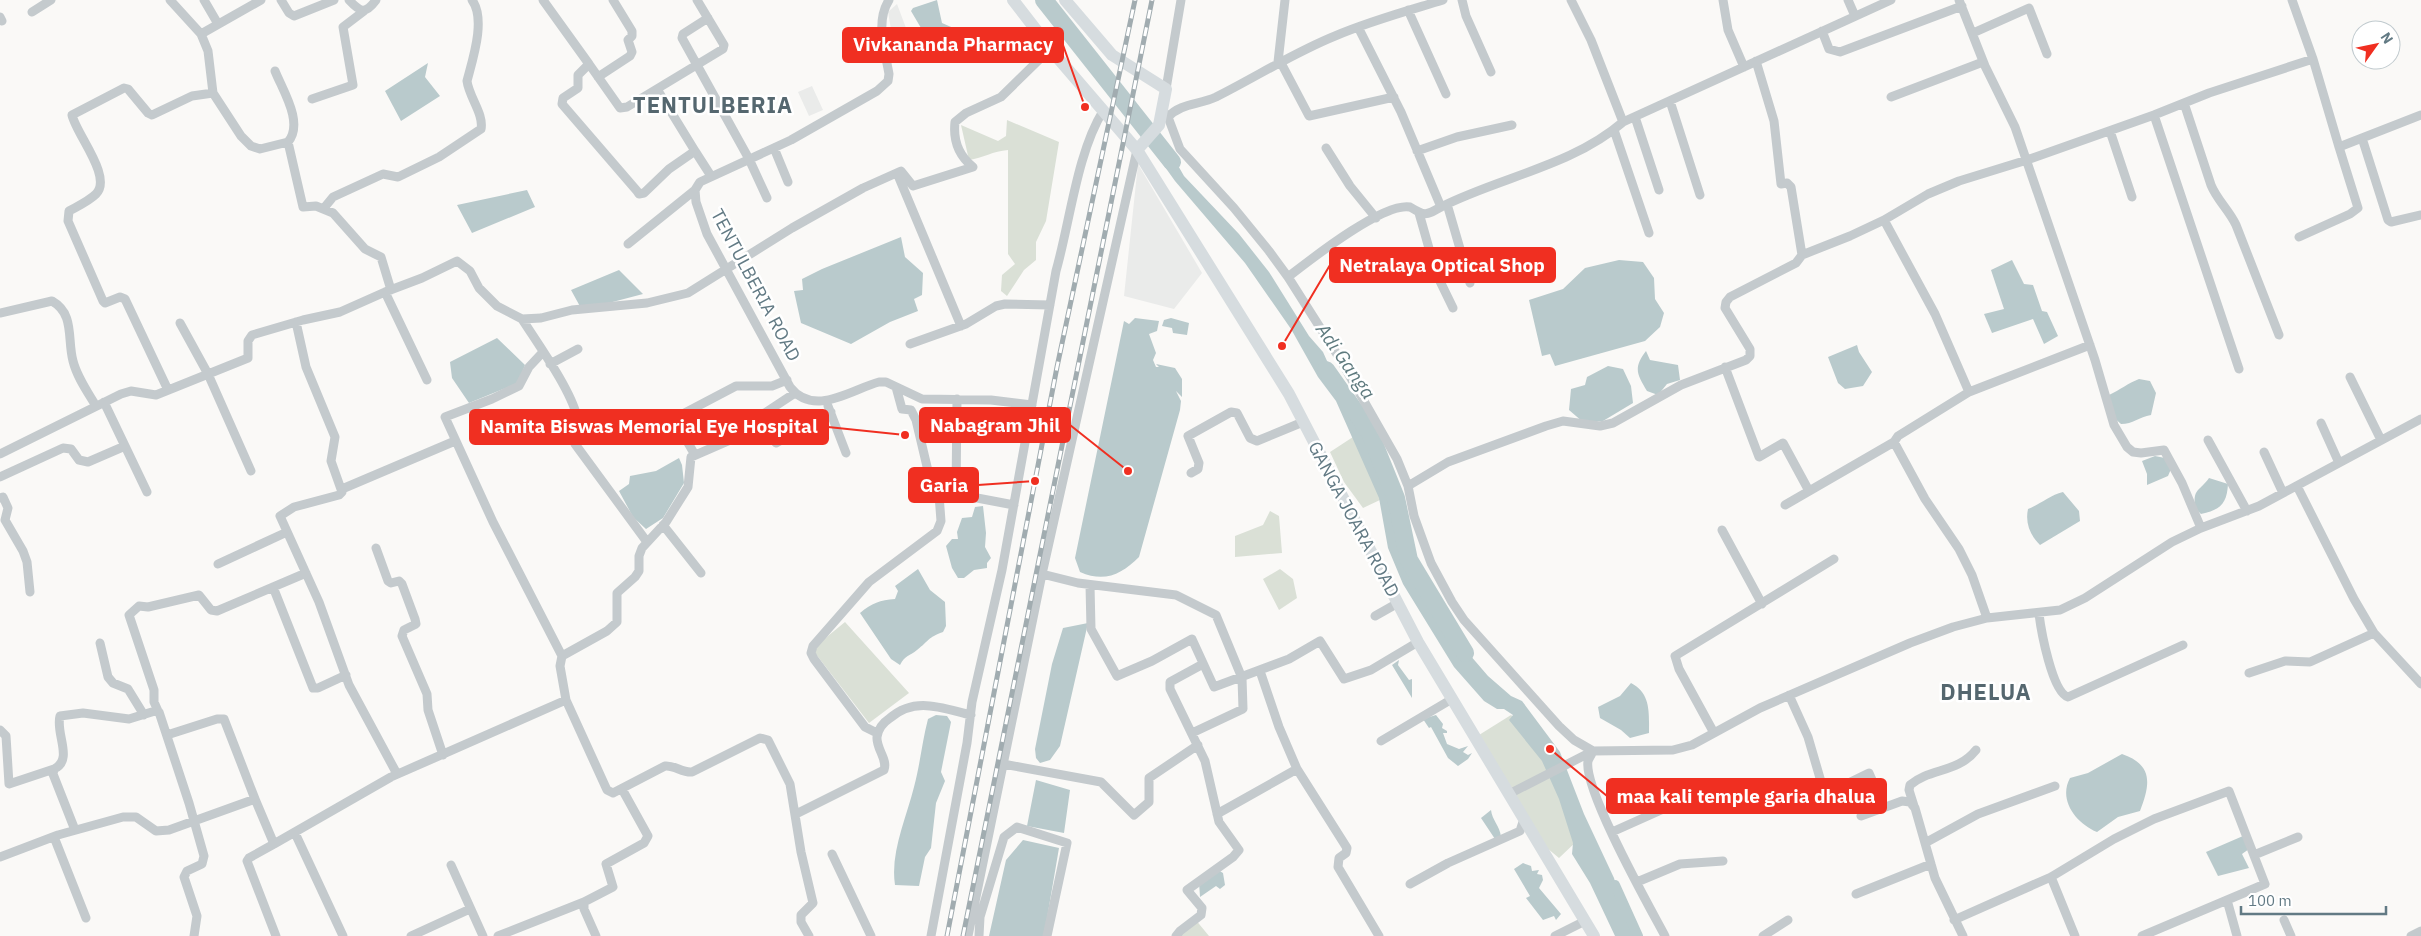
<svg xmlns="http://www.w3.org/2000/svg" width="2421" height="936" viewBox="0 0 2421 936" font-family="'IBM Plex Sans',sans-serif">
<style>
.built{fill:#eaebea}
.green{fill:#dae0d6}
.water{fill:#b9cacc}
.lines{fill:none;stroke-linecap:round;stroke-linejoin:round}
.canal{stroke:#b9cacc;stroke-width:10}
.river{stroke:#b9cacc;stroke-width:18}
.street{stroke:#c4cacd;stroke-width:9}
.secondary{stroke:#d6dcdf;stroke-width:12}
.rail-casing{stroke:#a1acb0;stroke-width:5}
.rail{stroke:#fff;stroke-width:3;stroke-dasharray:9;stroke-linecap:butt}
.labels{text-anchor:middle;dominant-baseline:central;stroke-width:5;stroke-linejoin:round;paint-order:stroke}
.street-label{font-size:18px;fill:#627a84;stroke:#fff}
.water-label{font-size:19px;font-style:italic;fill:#5e7a7e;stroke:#fff}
.district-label{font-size:22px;font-weight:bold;letter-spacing:1px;fill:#55676f;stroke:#fff}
.leader{fill:none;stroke:#f02f21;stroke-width:2}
.callout-dot{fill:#f02f21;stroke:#fff;stroke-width:2}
.callout{fill:#f02f21;stroke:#f02f21;stroke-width:2}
.callout-label{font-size:19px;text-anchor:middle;font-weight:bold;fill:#fff}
</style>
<rect width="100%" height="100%" fill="#faf9f7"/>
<path class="built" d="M897 4 906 28 892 35 888 12Z
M812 86 823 110 809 116 798 92Z
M1138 164 1202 273 1174 309 1124 296Z"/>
<path class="green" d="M1007 120 1059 142 1046 221 1036 242V260L1024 270 1007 296 1001 291 1002 275 1015 264 1008 254V150C993 151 983 158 969 160L961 125 998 141 1006 136Z
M1353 437 1382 499 1363 508 1344 482 1330 452Z
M1270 511 1279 516 1282 553 1235 557V536L1263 525Z
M1280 569 1293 579 1297 598 1279 610 1263 579Z
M845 622 909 693 869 723 812 649Z
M1511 715 1540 742 1578 840 1559 858 1547 848 1479 735Z
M1195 919 1209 936H1178Z"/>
<path class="water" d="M937 0 942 23 958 30 948 37 949 54 942 48 932 28H921L911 11 913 8Z
M428 63 425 77 440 96 401 121 385 91Z
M1160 137 1164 141 1184 176 1239 234 1269 272 1309 336 1323 352 1344 399 1355 412 1373 444 1395 505 1413 565 1429 600 1451 633 1488 676 1511 696 1522 701 1560 752 1584 814 1614 878 1624 912 1636 936H1615L1590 883 1572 854 1573 843 1559 799 1542 761 1509 720 1513 715 1504 709H1497L1484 701 1454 667 1403 584 1388 548 1379 498 1336 401 1318 377 1291 329 1245 263 1175 181 1155 153Z
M527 190 535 207 472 233 457 205Z
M901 237 905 257 923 273 922 295 914 299 918 311 890 322 851 344 801 323 794 291 803 290 802 279 822 269Z
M1619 260 1643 262 1654 278 1655 299 1664 313 1660 327 1645 341 1555 366 1550 354 1542 356 1529 300 1563 289 1585 268Z
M2012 260 2024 284 2033 285 2042 311 2047 312 2058 336 2044 344 2033 319 1992 333 1984 314 2004 309 1991 270Z
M619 270 643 294 582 310 571 290Z
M1135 318 1159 321 1157 331 1149 334 1156 353 1153 360 1156 367H1159L1156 364 1175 368 1182 379V397L1176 391 1181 401 1180 410 1139 557C1122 574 1105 583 1080 572L1075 558 1124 321 1129 324Z
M1171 318 1189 323 1187 335 1173 333 1172 328 1162 326 1164 320Z
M497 338 525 365 518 383 469 403 452 378 450 362Z
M1857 345 1859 352 1872 372 1863 386 1845 389 1838 383 1828 357Z
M1646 351 1650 360 1678 365 1680 380 1667 384 1658 395 1647 391C1637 374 1633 368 1646 351Z
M1608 366 1623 369 1631 386 1633 403 1603 421 1583 422 1569 410 1571 389 1585 385 1587 377Z
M2139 379 2150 381 2156 393 2151 415C2139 417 2133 424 2121 424L2112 416 2109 395C2120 390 2128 383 2139 379Z
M2155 456 2165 458 2171 469 2168 476 2147 485V474L2142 461Z
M679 458 682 465 684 483 663 518 646 529 633 517 619 491 629 484 630 476 656 471Z
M2209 478 2228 484C2227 504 2220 510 2201 514L2195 508C2193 488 2199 492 2209 478Z
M2063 492 2079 511 2080 521 2040 545C2030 535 2025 523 2028 509 2041 504 2050 495 2063 492Z
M983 506 986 533 985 547 991 558 987 563V568L974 570 964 578H958L952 568 946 546 952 539H958L957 532 962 518 972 517 975 507Z
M918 569 930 590 945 602 946 626 943 632C927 638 930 640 917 650 910 656 905 655 900 665L891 659 860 613C872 603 880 600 895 599L898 591 895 586Z
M1088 623 1060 746 1050 760 1040 763 1036 758 1035 749 1052 664 1063 628Z
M1399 660 1398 665 1409 680 1412 679V698L1392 665Z
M1631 683C1651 693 1649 713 1649 733L1630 738 1621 730 1600 718 1598 707 1620 696Z
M936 715 947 716 951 722 941 772 945 781 936 803 931 848 925 857 919 886 895 885C890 853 906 819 914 787 920 765 922 742 928 719Z
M1436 715 1443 724 1442 728 1447 731V733H1443L1447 744 1459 749 1468 746 1463 752 1468 755 1472 753 1468 759 1458 766 1448 758 1431 727 1429 728 1423 719Z
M2122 754C2154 765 2150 785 2140 811L2118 817 2097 832C2076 823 2058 800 2070 778L2088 773Z
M1036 780 1070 790 1064 833 1027 826Z
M1491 810C1492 820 1500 826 1501 837L1495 839 1481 818Z
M2243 836 2249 849 2242 854 2249 868 2218 876 2206 852Z
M1023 840 1059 848 1044 936H989L1006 860Z
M1523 863 1531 866 1532 871 1539 870 1537 874 1542 875 1543 880 1539 888 1561 914 1556 920 1554 916 1543 920 1526 898 1530 896 1514 869Z
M1218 870 1223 873 1225 885 1220 889 1216 886 1200 897 1199 882Z"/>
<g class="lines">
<path class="canal" d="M1615 885 1638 936"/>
<path class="river" d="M1044 0 1172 162
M1326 370 1369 431 1396 498 1409 560 1465 653"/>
<path class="street" d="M170 0 201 34 208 51 213 93 241 136 251 146 260 149 288 142 303 207 316 206 333 213 365 249 381 257 391 290
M204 0 218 24
M281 0 289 13 294 16 334 0
M349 0C360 12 365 15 376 0
M543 0 589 64 578 75V88L563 98 562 104 637 191 639 194 644 193 669 169 695 151 711 176
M889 0C875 22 885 50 889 74L888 81 877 91 791 140 700 182 695 190 696 202 707 234 790 387C814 418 852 389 879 382H886L922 399 991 400 1032 405
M1462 0 1466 16 1491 72
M1571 0 1591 40 1623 122
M1723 0 1728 30 1744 67
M1848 0 1855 16
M1959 0 1985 66 2015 127 2095 360 2114 425 2127 447 2133 452 2141 453 2164 450 2182 483 2201 528
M2292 0 2313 59 2339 147 2421 115
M1408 10 1446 94
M32 12 51 0
M0 17 2 21
M708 18 683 34 682 38 749 159 767 198
M1822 31 1829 49 1840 52 1962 6
M1973 33 2029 8 2047 54
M201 34 261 0
M1280 61 1309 116 1394 97
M1756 61 1774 121 1781 184 1787 183 1791 187 1802 255
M1278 62 1285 0
M589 64 620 108 627 107 723 49 724 45 697 0
M275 71C283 91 304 123 288 142
M598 77 630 56 632 52 628 40 632 36V31L613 0
M657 89 695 151
M1166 89 1181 0
M1891 97 1983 62
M312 99 353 85 343 27 364 11
M1670 101 1700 195
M2184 103 2211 185C2217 200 2229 210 2236 225L2279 335
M1162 110 1168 117 1180 149 1234 208 1269 251 1288 277 1340 359 1397 459 1408 486 1414 516 1431 563 1452 602 1464 620 1559 726 1574 740 1593 751 1673 750 1692 745 1760 708 1910 643 1953 627 1987 618 2060 610 2085 598 2172 542 2201 528 2259 506 2421 419
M2154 115 2239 369
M1168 117C1181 103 1199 105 1216 97 1256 77 1293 53 1335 36 1370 21 1407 11 1443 0
M1635 117 1659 190
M1614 130 1649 233
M2110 131 2132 197
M2362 138 2388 220 2391 222 2421 215
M774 148 788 182
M1326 148 1350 186 1376 218
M1417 151 1457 137 1512 125
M897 173 961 326
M1447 204 1470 283
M1441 207C1500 177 1572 166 1623 122L1891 0
M324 208 333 197 383 174 398 177 439 157 481 129C484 114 469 97 467 81 473 58 486 19 472 0
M1419 213 1436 273 1453 308
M1884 220 1935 314 1969 392
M2299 237 2350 214 2358 208 2339 147
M628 244 695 190
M1288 277C1310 260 1383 202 1410 207 1425 216 1425 216 1441 207L1401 112 1358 27
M385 292 427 380
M0 313 52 301C75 314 67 339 73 361 77 377 87 391 96 406
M522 319C538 344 571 390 577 417 579 426 573 435 575 444L647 542
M296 322 306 367 335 437 331 461 342 492 339 495 294 507 280 516 319 602 349 685 397 774
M180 323 208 374 251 471
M910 344 966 324 996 306 1005 304 1050 305
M543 352 529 367 519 386 492 399 445 417 493 522 562 656
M550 364 578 349
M1725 367 1759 457 1783 443 1809 491
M2350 377 2381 440
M896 387 902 409 911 410 916 420 933 492 939 495 956 492
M168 390 125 299 120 297 105 303 103 301 68 221 69 211C78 206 89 201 96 194 113 177 76 134 72 115L124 88 128 89 148 113 152 115 192 96 213 93
M957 399 956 494 1014 505
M104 402 147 492
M828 406 846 453
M2321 423 2339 463
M2208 440 2247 511
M1894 442 1925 499 1959 549 1972 575 1987 618
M776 443 831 412
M2264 452 2283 493
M0 454 121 394 131 391 156 395 248 358V341L252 335 303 320 340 312 385 292 422 278 457 261 470 271 479 288 497 306 522 319 541 318 572 310 647 303 688 293 792 228 863 188 901 171 913 186 973 167C959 156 953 140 955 122L966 113 1001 97 1050 49
M695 455 676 422 677 417 736 386H772L787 380
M1191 473 1198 469 1199 463 1188 436 1231 412 1237 413 1250 438 1257 441 1303 422
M0 477 63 448 71 449 79 460 88 462 125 446
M1408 486 1448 462 1546 426 1563 421 1600 426 1613 423 1681 385 1746 360 1750 356V349L1725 308 1726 302 1730 297 1796 263 1802 255 1850 236 1884 220 1928 194 1959 181 2027 160 2154 115 2209 93 2313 59
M2297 486 2354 599 2374 633 2421 684
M342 489 455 441
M0 498 3 497 8 508 5 520 23 551 27 562 30 592
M1785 505 1894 442 1898 436 1969 392 2090 345
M663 525 701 573
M1722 530 1762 604
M376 548 388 581 391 583 399 581 402 584 415 619 416 624 404 630 402 636 427 694 428 710 443 755
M218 564 287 532
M1042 574 1078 583 1176 595 1216 615 1242 678 1243 709 1192 733
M1090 585 1091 629 1117 676 1152 661 1192 639 1214 687 1289 659 1320 641 1344 679 1371 670 1418 642
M273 587 313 688H318L346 675
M2039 614C2041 630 2052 692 2068 697L2183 645
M1375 616 1398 603
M100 643 108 677 113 683 128 689 144 715
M1260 671 1279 727 1297 769 1347 848 1346 853 1339 858 1338 867 1379 936
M2249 673 2285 661 2310 662 2374 633
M1789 695 1808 737 1822 785 1826 789 1832 791 1869 773 1884 807
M566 700 607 790 613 793 665 766C675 765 682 773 692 772L760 738 768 740 790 784 801 852 813 903 801 915V922L809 936
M158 711 154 702V690L129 615 139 606 148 607 199 595 211 610 217 611 306 573
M0 730 6 736 9 784 54 769
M877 733 865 727 814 659 811 653 813 646 869 582 937 531 941 521 939 495
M1714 733 1679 669 1675 656 1834 559
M167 735 217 719H224L255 799
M1381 741 1452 699
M1593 751C1592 754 1589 758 1588 761 1583 789 1649 906 1665 936
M1003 764 1101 782 1134 815 1149 802V778L1198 745
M1509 794 1593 751
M1914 806 1909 790 1910 785C1930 768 1958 773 1976 750
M796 814 884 770C888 759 876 749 877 737 878 729 884 722 890 718 915 696 942 708 971 715
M1217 814 1297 769
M1861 816 1902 801 1910 802 1915 808 1935 878 1963 936
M75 830 53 774 54 769C74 760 55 733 60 716L83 713 129 719 155 711 159 712 189 803 204 856 202 864 187 871 184 877 197 916 194 936
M1612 832 1688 798
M295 833 343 936
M54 837 86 918
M1925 843 1978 814 2055 786
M274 844 249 858 247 861 276 936
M832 854 871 936
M2254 855 2298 837
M0 857 58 835 123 817H136L156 831 169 830 255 799 274 844 391 777 566 700 560 666 562 656 607 631 617 622V593L635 577 639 571V556L642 548 666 522 688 487 691 457 730 440 748 424 795 393
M451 865 483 936
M2051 877 2075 936
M1637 882 1680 864 1723 861
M1410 884 1448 863 1520 831 1524 819
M1856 894 1931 864
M2227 900 2237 936
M1954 920 2051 877 2114 839 2154 819 2229 791 2265 884 2142 936
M2284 920 2291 936
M411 936 470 909
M498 936 584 902
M596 936 584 909V902L613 887 606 864 644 843 648 836 622 789
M931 936 967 743 972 702 1002 570 1056 271C1070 222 1077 153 1103 111
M968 936 1042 574 1137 150
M979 936 980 917 1004 837 1017 827 1067 843 1047 936
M1176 936 1180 931 1201 915 1202 908 1187 890 1233 857 1239 850 1219 822 1205 761 1170 689V682L1203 664
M1555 936 1585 921
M1763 936 1788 920
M2411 936 2421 931"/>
<path class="secondary" d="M1013 0 1057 57 1137 150 1289 394 1418 642 1594 936
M1065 0 1112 55 1166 89 1159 125 1137 150"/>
<defs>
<path id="rail" d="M947 936 1057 367 1135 0
M963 936 1152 0"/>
</defs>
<use href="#rail" class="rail-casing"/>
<use href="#rail" class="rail"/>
</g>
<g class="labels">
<g class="street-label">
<text transform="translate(756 285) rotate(62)">TENTULBERIA ROAD</text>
<text transform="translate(1354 519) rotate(62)">GANGA JOARA ROAD</text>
</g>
<g class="water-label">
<text transform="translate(1346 361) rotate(55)">Adi Ganga</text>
</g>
<g class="district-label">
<text x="713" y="104">TENTULBERIA</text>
<text x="1986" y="691">DHELUA</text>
</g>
</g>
<path class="leader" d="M1085 107L1063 45M1282 346L1330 265M1128 471L1070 425M905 435L828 427M1035 481L978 485M1550 749L1607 796"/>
<g class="callout-dot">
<circle cx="1085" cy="107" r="5"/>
<circle cx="1282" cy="346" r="5"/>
<circle cx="1128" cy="471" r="5"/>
<circle cx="905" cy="435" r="5"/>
<circle cx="1035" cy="481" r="5"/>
<circle cx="1550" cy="749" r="5"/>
</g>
<g class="callout">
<rect x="843" y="28" width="220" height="34" rx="5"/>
<rect x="1330" y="248" width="225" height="34" rx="5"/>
<rect x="920" y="408" width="150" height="34" rx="5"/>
<rect x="470" y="410" width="358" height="34" rx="5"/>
<rect x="909" y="468" width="69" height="34" rx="5"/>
<rect x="1607" y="779" width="279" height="34" rx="5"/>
</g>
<g class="callout-label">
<text x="953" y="51">Vivkananda Pharmacy</text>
<text x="1442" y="272">Netralaya Optical Shop</text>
<text x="995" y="432">Nabagram Jhil</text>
<text x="649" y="433">Namita Biswas Memorial Eye Hospital</text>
<text x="944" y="492">Garia</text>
<text x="1746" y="803">maa kali temple garia dhalua</text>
</g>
<g transform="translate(2376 45) rotate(57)"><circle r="24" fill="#ffffff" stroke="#c0cace"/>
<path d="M0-4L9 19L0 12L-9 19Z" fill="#f02f21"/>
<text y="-8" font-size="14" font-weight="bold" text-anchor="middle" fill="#627a84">N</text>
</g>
<path d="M2241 906v8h145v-8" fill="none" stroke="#627a84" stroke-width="2.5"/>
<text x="2248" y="906" font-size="15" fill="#627a84" stroke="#ffffff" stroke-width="4" paint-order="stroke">100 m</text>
</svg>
